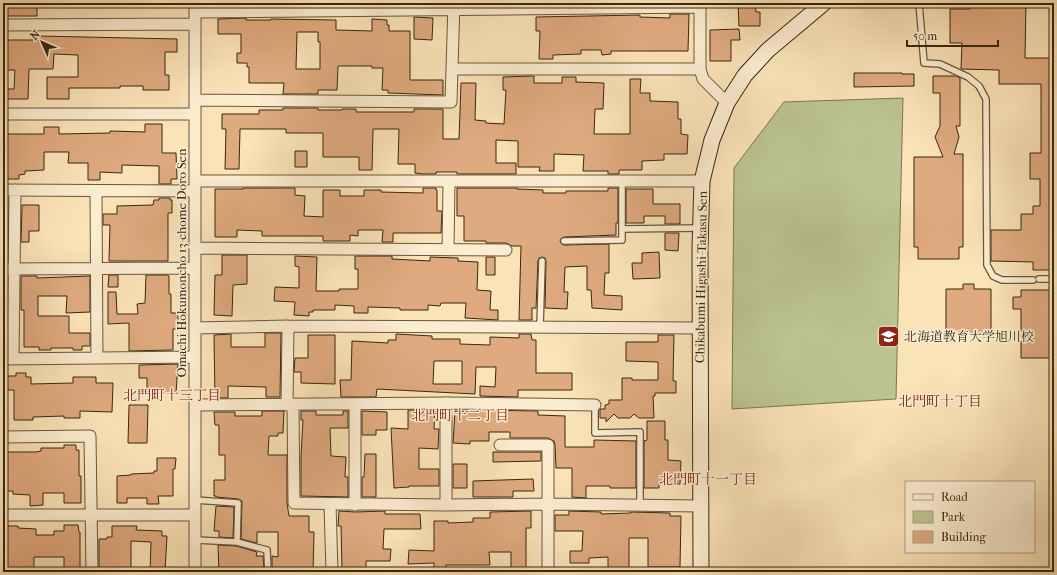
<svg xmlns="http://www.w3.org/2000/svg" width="1057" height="575" viewBox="0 0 1057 575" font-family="'IM FELL French Canon','Noto Serif JP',serif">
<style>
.green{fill:#bbc492;stroke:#7a7652}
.building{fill:#dfaa7f;stroke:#382711;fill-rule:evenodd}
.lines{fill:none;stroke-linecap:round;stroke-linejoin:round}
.lane-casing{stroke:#69563b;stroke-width:8}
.street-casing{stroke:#69563b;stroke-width:13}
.secondary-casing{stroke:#382711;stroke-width:17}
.lane{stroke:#fcedd1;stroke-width:5.5}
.street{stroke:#fcedd1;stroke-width:11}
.secondary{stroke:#fcedd1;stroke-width:15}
.labels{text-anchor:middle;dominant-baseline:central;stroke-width:3;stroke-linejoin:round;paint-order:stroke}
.street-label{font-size:13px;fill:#382711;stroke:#fcedd1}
.poi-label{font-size:13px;fill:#382711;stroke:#fcedd1;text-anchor:start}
.neighbourhood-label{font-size:14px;fill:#7a1f14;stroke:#fcedd1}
</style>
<rect width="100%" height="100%" fill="#fbe3b8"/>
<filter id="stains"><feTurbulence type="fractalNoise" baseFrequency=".005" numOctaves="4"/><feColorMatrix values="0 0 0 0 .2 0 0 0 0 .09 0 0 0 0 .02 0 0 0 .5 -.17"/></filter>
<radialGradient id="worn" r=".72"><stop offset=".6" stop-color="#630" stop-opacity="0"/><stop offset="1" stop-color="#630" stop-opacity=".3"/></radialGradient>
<path class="green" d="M903 98 896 399 732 409 734 168 784 102Z"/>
<path class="building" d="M4 3H37V16H5Z
M738 3H755L756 12H760V26H739Z
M970 3H1026L1025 58H1054V270H1033V262L991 261V230H1021V214H1033V206H1040V179H1030V153H1041V84H999V70L961 69 962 43H950V9H970Z
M670 14H689L688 51H611V54L602 55 601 50H581V54L553 55V59H539L540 31H536V17L640 15V17L670 18Z
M414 17 433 18 432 40 414 39Z
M246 18V20H271V19L336 20V30L372 31V19L387 20V25H389V31H410V80H443V95L388 93V90H382L383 68H372V66H338L337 90H318V94H283L284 83H249V67H247V63H237V53H241V34H218V19ZM297 32H318V42H320V69H296Z
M739 29 740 40H731V61H710V30Z
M39 36 177 39V52H165V75H169V90H143V86H120V88H69V99H47V77H78V55L54 54 53 69H29L28 99H4V89H14L15 70H3V40H39Z
M854 73H902V74H914V86L854 87Z
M534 76V83H562V77H576V82L604 83 603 109H595L594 134H630V79H641L640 93H650V101L678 102V119H681V134L688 135 687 154H664V160L642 161V170H619V174H608V171H583L584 155 554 154V171H539L540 167H518V141L496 140V163H516V174H457V172H436V174H423L415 173V164H398L399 129H373L372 170H359V157H323V133H286V129H240L239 169H225L226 129H222V114H259V110H283V108H318V110H342V109H356V112H414V109H443V139H459L461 83H476L475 120 486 121V123L504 124 506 90H503V77Z
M933 76H956L960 78V126H956L959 137 954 154H963V247H959V259H918V247H914V157H943L935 137 940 126V93H933Z
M145 124H162V153H176L177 179H171V184H159V166L122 165V173L100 172V180H88V163H68L69 152H44V170L25 171V174L19 175V179H3V134H44V127H59V134L110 133V131L145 132Z
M295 151H307V167H295Z
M243 188H295V195L305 196 304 216 323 217V190H340V196H364V190H381V192L423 193V188H436V190H437V211H442L441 233H393V242H382L383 230H358V236L350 235V241H323V236H262V231L237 230V237H215V189H243Z
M457 188H517V189L543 190V193H566V191H608V188H618V223H616V235L564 237 561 239 560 241 562 244 564 245 609 244V273H605L604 295 622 296V310L592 308 591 290H587V266L565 267 564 292H568L567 309 545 308 546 261 545 258 542 257 539 258 538 261 536 308H532V320H519L521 246H512L506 243H486V241H464V216H457Z
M626 189H653V204H680V224H665V216H644V223H626Z
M159 198H170V200H172V213H168V261H109L110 225H103V214H117V206L153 205 154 200H159Z
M22 205H39V231H29V242H21Z
M3 214H8L7 242H3Z
M665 233H679L678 251 665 250Z
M659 252 660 278 633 279 632 263H642V253Z
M222 255H247V284L233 285 232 316 214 315 215 275H222Z
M295 256 317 257 316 291H339V289H358V269H355V256H392V259L430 261V257L458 258V261L478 262 477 290 491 291 490 310H498V320L465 318 466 303H441L440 306 428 305V310H400V308L368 307V313H354V306L335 305V310H313V312H309V316L294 315 295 302 274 301 275 287 299 288V267L295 266Z
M486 257H495V275H486Z
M109 275H118V287H108Z
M146 275H168L169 277V294H171V313H178V329H173V350L129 351V323L108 324V292H116L117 314H138L137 304 145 303Z
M3 276H7V310H3Z
M21 276H37V278L90 276V312L66 313 67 296H38V316H69V333H90V346H82V350H73V348H51V350H39V347H24V310H21Z
M963 284H974V289H991V333H946V289H963Z
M1021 290H1050V358H1021V309H1013V297H1021Z
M265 333H281L280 397H266V387L228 386V398H215L214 335 231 334V347H265Z
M396 334 432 336V339H460V344L490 345V337L519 338V334H531L532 340H536V373H572V390H518V397L480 396V386L495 387 496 367H476L475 394 377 389 376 397H341L340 380H351L352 341 388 343V340H396ZM434 361H462V384H433Z
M308 335H335V384L301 383V372H294L295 358H308Z
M658 335H674L673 381H676V393H655V396H653L654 418H639L634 414 630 418H618L614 414 606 422V418H600V409H605V405L609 404V400H622V378H632V380H658V362L626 361V342H658Z
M178 364 176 393H147V378H139V365Z
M16 373H26V377H31V384L73 383V377H96V383H113L112 412 80 411V418H64V416L33 417V420H14V390H3V376H16Z
M129 405H148L147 443H128Z
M408 410H435L434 429H439L438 449 419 448V469H439V486H409V487L394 488 391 428 408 429Z
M479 410 538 411V415L565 416V447H594V440L636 441V488H610V486H586V498L572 497V468H556L555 445 554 441 548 438H510V432H489V441H470V444L453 443 455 411 479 412Z
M262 411H284L283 433H278V436H269L268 455H287V503L289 516H309V532H314L313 571 272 572V556L278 557V532H257V543L241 539 242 501 238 499 216 497V496H214V480H225V455H219V425H215L214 412H235V416H262Z
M301 411H316V415H343V411H348V428H330L331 456 346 457 345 477H348V497L301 496V456L303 420H301Z
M362 411 387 412V430H376V435H362Z
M647 421H665V440H668V460L681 461 680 484 659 483V488H644V441L647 440Z
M64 445H76V450H79V476H81V503H64V493H43V505L30 506V495L13 494V491H3V452H36L41 451V448H64Z
M493 452H541V461L493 462Z
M365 454H376V497H362V477H364Z
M157 458H176L175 469H173V496H158L159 504H147V498H127V503H117V476L131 475V474L154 473V471H157Z
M453 464H467V488H453Z
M533 479 534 491H513V497H473V481Z
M216 506 234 507 233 538 219 537V531H214Z
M339 511 355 512 385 511V514H420L421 529H384L383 549H391L390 561H366V570L342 569 341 526H338Z
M531 511V528H526V568H511V552H489L490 565H446V570H434V563L408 564 409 550 434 551V521H448V523L473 522V518H490V512Z
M569 511 601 512V514L631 513V512L670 513V516H681L680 567H648V538H629V569H608V557L589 558V563H570V551H582L583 531H555V515H569Z
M64 525H78L79 532H80V572H64V557H34V572H4V526H18V528L36 529V535H54V531H64Z
M112 526H137L136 530 162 531V536H167L165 572H150L151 542 131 541V572H99V539H107V537H112Z
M218 545 236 546 257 552 256 556H263L264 570 240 569V572H219Z"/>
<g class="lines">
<defs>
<path id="lane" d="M919 3 924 63 940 64 968 77 979 86 986 99 987 265 993 276 1002 280H1033
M622 180V229L700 228
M564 241 622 240V229
M1039 279H1054
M540 327 542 261
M595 405V433L640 432V505
M195 500 238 503 237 542
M195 540 237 542 267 550 268 572"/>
<path id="street" d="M700 3V69L703 79 727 103
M195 12 700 7
M3 25 195 24
M453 69H700
M195 100 451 102 454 3
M3 114H195
M195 181H702
M3 190 195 191
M96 191 97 358
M195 248 506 250
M448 250 449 181
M3 269 195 268
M195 328 288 326 700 328
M3 359 195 357
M13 359 15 190
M293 404 294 503 446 505 548 504 700 506
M355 404V505
M195 405 446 403 595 405
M287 405 288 326
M3 437 90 436 92 572
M500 445H548V572
M330 504 332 572
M446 505V403
M3 515H195
M195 572V3"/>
<path id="secondary" d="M701 572 700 248 702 181 712 140 727 103 745 75 768 50 824 3"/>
</defs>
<use href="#lane" class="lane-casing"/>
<use href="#street" class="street-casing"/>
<use href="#secondary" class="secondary-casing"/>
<use href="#lane" class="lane"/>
<use href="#street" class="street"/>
<use href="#secondary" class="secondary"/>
</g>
<defs>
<symbol id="university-square" viewBox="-11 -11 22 22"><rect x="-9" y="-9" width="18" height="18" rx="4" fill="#8f2418" stroke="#fcedd1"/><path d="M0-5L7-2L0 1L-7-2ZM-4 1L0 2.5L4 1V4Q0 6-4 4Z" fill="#fff"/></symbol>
</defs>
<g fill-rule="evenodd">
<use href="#university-square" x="876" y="324" width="25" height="25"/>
</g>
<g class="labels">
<g class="street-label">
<text transform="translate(181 263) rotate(-90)">Omachi Hokumoncho 13-chome Doro Sen</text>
<text transform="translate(701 277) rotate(-89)">Chikabumi Higashi-Takasu Sen</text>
</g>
<g class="poi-label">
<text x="904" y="336">北海道教育大学旭川校</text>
</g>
<g class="neighbourhood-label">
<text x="172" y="395">北門町十三丁目</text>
<text x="940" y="401">北門町十丁目</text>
<text x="460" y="415">北門町十二丁目</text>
<text x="708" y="479">北門町十一丁目</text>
</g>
</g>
<rect width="1057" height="575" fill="none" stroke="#fbe3b8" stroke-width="16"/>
<rect x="4" y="4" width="1049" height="567" fill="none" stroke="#382711" stroke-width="2"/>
<rect x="8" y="8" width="1041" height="559" fill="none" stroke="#382711"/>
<rect x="905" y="481" width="130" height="72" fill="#fcedd1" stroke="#ae9e84"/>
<rect x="913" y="494" width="20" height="6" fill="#fcedd1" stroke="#ae9e84"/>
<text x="941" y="501" font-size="12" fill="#382711">Road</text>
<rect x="913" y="511" width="20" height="12" fill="#bbc492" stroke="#ae9e84"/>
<text x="941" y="521" font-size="12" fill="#382711">Park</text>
<rect x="913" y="531" width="20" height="12" fill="#dfaa7f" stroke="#ae9e84"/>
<text x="941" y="541" font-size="12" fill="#382711">Building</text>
<g transform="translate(42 42) rotate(315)" stroke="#fcedd1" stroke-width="3" paint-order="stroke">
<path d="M0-3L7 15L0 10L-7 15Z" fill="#382711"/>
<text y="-6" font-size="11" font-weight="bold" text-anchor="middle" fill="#382711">N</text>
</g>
<path d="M907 40v6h91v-6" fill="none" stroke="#382711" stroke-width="2"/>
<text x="913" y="40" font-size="12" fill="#382711" stroke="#fcedd1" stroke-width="3" paint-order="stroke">50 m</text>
<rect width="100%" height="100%" filter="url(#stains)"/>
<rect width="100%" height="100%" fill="url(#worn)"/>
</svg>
